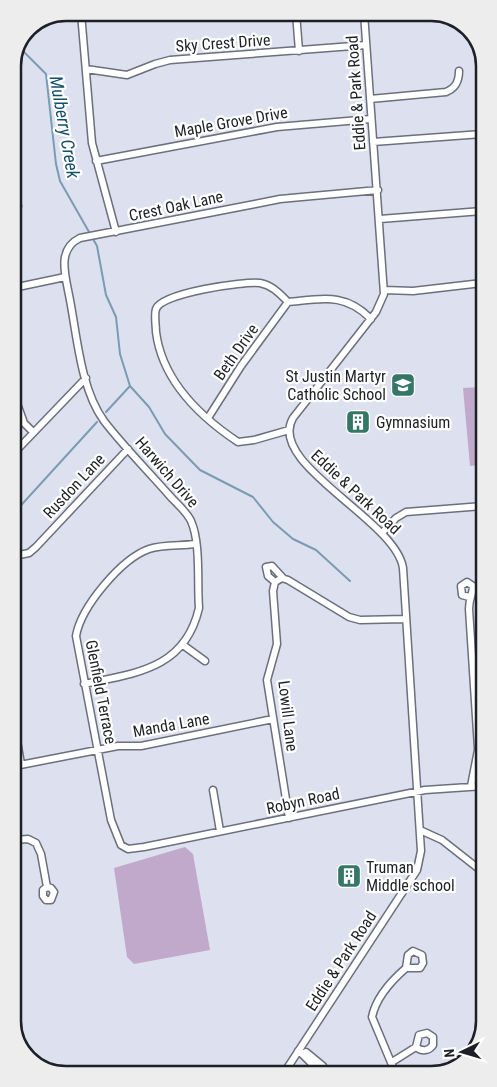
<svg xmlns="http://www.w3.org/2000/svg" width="497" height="1087" viewBox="0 0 497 1087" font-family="'Roboto Condensed',sans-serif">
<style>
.green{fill:#c1a9cb}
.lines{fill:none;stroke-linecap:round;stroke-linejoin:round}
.stream{stroke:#799cb2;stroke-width:2}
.minor-casing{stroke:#6c6f7c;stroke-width:9}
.minor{stroke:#fff;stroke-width:6}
.labels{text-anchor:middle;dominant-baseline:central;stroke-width:4.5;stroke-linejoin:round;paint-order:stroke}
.street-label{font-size:16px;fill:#1e2025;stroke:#fff}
.poi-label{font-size:16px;fill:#1e2025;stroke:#fff;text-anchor:start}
.water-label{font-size:18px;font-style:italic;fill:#134e6b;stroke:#fff}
.rim{fill:none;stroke:#1e2025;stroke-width:2.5}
</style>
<rect width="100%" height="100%" fill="#dde0ef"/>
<path class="green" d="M483 387V465L470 466 463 388Z
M185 847 193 854 210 950 134 964 127 957 114 868Z"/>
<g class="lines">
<path class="stream" d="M20 48 46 74 56 164 60 181 97 246 106 295 116 317 120 354 130 386 149 407 165 434 200 470 253 497 273 522 293 539 316 550 350 581
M106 412 130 386
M14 513 97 422"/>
<defs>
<path id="minor" d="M81 13 92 143 116 232
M296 13 299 51
M86 69 127 75 155 64 170 60 366 45
M370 99 446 92C456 88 459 81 459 71
M373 142 482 134
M96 161 277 127 371 119
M13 208 18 206
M380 219 482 211
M13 288 65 277
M384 290 413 291 482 283
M14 395 24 423 33 432
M208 418 241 366 288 302
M289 430 254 440 238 442C199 416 162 379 156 332 156 326 154 315 156 309 161 293 244 281 260 283 272 285 280 294 288 302 321 299 345 292 371 319
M14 453 86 378
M382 533 396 518 406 512 483 506
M195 544C181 546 163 544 149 549 121 559 81 607 76 636L111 820 121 845 128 849 144 847 425 790 484 786
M14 556 29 553 36 547 128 449
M275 582 268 576 266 567 272 566 283 578
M469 597 462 595 461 586 467 582 473 586C473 594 469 598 469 609L478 748 484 764
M183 645 205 661
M84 684C136 673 185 669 199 608 197 584 201 543 191 521 187 512 176 503 169 495 148 471 124 447 104 421 80 388 77 334 69 295 65 274 57 249 80 238L255 204 280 199 378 190
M15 729 21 764
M15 766 118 746H141L273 719
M471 786 478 750
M213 790 220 831
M289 818 267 680 277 644 273 591 275 582 282 578 288 580 349 617 360 620 406 619
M420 830 442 840 484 873
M15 840 28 839 36 843 41 854 47 887 43 890V896L46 900H51L54 892 51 888 47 887
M298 1051 302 1054 306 1052 323 1066 326 1072
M302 1054 320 1072
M392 1062 416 1047C422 1052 429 1051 433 1045V1037L427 1033 419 1035 416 1047
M395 1072 372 1017C376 997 391 981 406 968L408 955 413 951 422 955 423 963 420 968H406
M284 1073 417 870 421 851 403 568C396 520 266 464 293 418L376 312 384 294 364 13"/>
</defs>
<use href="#minor" class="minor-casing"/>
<use href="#minor" class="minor"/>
</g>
<defs>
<symbol id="school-square" viewBox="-11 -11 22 22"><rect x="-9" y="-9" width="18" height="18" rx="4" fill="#357767" stroke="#fff"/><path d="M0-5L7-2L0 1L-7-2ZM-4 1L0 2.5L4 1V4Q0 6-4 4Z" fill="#fff"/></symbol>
<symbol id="building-square" viewBox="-11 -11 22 22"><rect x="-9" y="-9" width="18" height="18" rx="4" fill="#357767" stroke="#fff"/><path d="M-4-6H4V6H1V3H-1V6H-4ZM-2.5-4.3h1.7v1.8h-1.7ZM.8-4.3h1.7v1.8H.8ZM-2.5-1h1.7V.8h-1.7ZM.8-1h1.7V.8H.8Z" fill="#fff"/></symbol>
</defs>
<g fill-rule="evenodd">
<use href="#school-square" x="389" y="371" width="28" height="28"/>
<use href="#building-square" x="344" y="408" width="28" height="28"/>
<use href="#building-square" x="335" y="862" width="28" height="28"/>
</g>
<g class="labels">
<g class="street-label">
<text transform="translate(223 43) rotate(-4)">Sky Crest Drive</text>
<text transform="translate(356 93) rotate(-94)">Eddie &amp; Park Road</text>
<text transform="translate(231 122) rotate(-10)">Maple Grove Drive</text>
<text transform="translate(176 206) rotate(-12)">Crest Oak Lane</text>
<text transform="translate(236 352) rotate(-55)">Beth Drive</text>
<text transform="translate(167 472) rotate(49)">Harwich Drive</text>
<text transform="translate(74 486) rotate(-47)">Rusdon Lane</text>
<text transform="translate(356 492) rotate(43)">Eddie &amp; Park Road</text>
<text transform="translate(101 692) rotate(79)">Glenfield Terrace</text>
<text transform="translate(288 716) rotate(83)">Lowill Lane</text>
<text transform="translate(171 725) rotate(-10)">Manda Lane</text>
<text transform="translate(303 801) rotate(-12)">Robyn Road</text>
<text transform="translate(341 961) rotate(-57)">Eddie &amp; Park Road</text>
</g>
<g class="poi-label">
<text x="386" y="376" text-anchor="end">St Justin Martyr<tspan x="386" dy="18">Catholic School</tspan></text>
<text x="376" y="422">Gymnasium</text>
<text x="366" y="867">Truman<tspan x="366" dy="18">Middle school</tspan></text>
</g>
<g class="water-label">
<text transform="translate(65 127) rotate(80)">Mulberry Creek</text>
</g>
</g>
<path d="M0 0H497V1087H0ZM66 21H431A45 45 0 0 1 476 66V1021A45 45 0 0 1 431 1066H66A45 45 0 0 1 21 1021V66A45 45 0 0 1 66 21Z" fill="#ededee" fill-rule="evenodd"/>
<path class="rim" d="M66 21H431A45 45 0 0 1 476 66V1021A45 45 0 0 1 431 1066H66A45 45 0 0 1 21 1021V66A45 45 0 0 1 66 21Z"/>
<g transform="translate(462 1052) rotate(265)" stroke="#ffffff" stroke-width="4" paint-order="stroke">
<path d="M0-4L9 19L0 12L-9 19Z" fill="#1e2025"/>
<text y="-8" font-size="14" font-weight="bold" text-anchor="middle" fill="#1e2025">N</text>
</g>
</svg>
